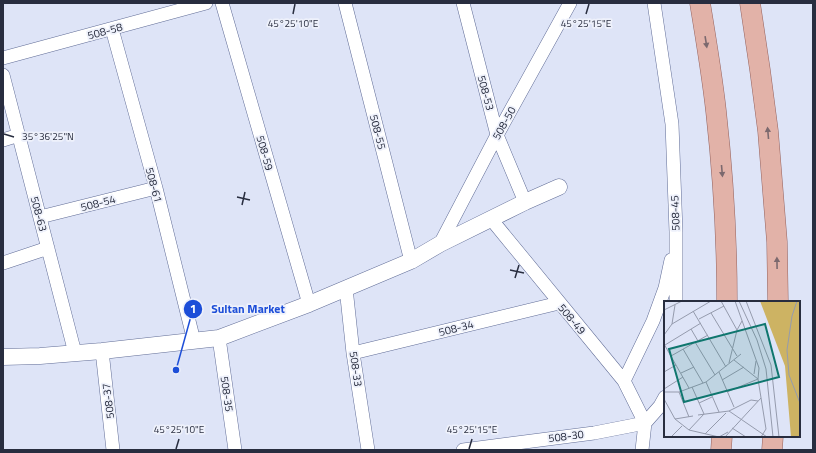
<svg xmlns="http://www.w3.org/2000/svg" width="816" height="453" viewBox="0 0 816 453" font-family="'Titillium Web',sans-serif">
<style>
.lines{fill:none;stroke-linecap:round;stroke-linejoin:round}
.minor-casing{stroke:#616d97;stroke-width:14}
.tertiary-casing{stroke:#616d97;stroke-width:17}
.primary-casing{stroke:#94625e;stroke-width:21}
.minor{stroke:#fff;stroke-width:13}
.tertiary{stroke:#fff;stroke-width:16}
.primary{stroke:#e2b2a8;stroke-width:20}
.oneway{fill:#7c696e}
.ticks{fill:none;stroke:#282d3f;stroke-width:1.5}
.labels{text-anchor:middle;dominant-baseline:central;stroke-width:3.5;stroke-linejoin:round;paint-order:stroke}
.street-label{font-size:11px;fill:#282d3f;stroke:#eef1fb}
.inset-road{fill:none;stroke:#959bad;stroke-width:1}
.view{fill:#0f766e;fill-opacity:0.15;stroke:#0f766e;stroke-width:2}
.inset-edge{fill:none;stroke:#282d3f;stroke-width:2}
.ticks-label{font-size:10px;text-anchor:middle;fill:#282d3f;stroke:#eef1fb;stroke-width:3.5;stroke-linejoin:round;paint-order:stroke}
.leader{fill:none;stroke:#1d4ed8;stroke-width:1.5}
.callout-dot{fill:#1d4ed8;stroke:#eef1fb;stroke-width:1.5}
.mark-label{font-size:12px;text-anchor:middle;font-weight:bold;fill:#fff}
.callout-label{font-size:12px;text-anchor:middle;font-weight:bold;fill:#1d4ed8;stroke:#eef1fb;stroke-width:3.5;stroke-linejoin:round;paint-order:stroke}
</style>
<rect width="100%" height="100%" fill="#dee4f7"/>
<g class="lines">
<defs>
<path id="minor" d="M222 3 309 304
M345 3 411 261
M463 3 497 135 525 202
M654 3 672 124 676 232V302
M112 29 156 188 194 341
M3 58 206 3
M3 75 75 353
M3 140 19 135
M40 217 156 188
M491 219 624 381 645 423
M440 244 497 135 570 3
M3 263 48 248
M346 288 353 353 368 450
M219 338 235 450
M102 351 113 450
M353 353 559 303
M624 381 653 321 665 288 671 260
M645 423 660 406 665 397
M463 450 594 433 645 423
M642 450 645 423"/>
<path id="tertiary" d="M3 357 40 356 102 351 219 338 309 304 411 261 440 244 525 202 559 187"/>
<path id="primary" d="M700 3C706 39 712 75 716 111 723 174 727 238 727 302
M750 3 760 70 768 131 777 242 778 302
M721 450 722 436
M772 450 773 436"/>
</defs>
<use href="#minor" class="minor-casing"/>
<use href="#tertiary" class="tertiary-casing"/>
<use href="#primary" class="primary-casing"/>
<use href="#minor" class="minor"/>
<use href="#tertiary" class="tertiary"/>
<use href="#primary" class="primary"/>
</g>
<defs><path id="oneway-solid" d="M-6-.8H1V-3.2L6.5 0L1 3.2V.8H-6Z"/></defs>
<g class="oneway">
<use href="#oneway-solid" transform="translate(706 42) rotate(81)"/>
<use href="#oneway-solid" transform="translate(768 133) rotate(-95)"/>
<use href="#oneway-solid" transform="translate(722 171) rotate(85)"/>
<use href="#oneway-solid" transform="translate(777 263) rotate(-91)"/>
</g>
<path class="ticks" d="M293 14 295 4M586 14 589 4M4 134 14 137M237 197 250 200M242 205 245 192M510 270 524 273M515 278 519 265M176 449 179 439M469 449 472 439"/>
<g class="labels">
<g class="street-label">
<text transform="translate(105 31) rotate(-15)">508-58</text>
<text transform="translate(486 93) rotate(75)">508-53</text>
<text transform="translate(504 123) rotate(-61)">508-50</text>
<text transform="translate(378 132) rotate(76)">508-55</text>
<text transform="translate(265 153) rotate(74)">508-59</text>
<text transform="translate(154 185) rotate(75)">508-61</text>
<text transform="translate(98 203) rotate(-14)">508-54</text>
<text transform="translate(675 213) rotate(-92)">508-45</text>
<text transform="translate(39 214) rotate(75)">508-63</text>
<text transform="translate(572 319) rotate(50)">508-49</text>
<text transform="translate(456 328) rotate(-14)">508-34</text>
<text transform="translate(356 369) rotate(82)">508-33</text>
<text transform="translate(227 394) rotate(82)">508-35</text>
<text transform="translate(108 401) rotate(-97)">508-37</text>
<text transform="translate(566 436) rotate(-7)">508-30</text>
</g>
</g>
<g transform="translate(664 301)">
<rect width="136" height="136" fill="#dee4f7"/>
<path d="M96 0H136V136H127L121 65Z" fill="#cdb363"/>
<path class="inset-road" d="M57 0 73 29M71 0 95 67 94 78 102 128 97 136M75 0 93 39 102 68 109 136M82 0 107 64 115 136M133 0 128 15 123 49 125 74 136 102M0 9 18 0M29 10 62 66M47 12 73 55M35 18 60 5M8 23 47 0M27 28 34 40M0 34 8 23 11 4M31 41 51 74M0 43 25 87M1 44 37 22M19 48 39 82M7 55 44 34M70 59 94 78M65 62 73 29 78 20M0 71 12 64M55 71 70 106M17 72 30 66M90 73 92 60M58 79 80 66M42 81 55 111M0 88 19 76M0 91H15L42 81 77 53M15 91 25 116M63 91 94 78M0 98 11 118 25 129 55 136 64 131M35 102 48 96M65 110 87 99 94 100M34 114 65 110 103 136M11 118 29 115M68 127 82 136M25 129 40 113 28 86M41 133 62 112M7 136 18 125M61 136 97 97"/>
<path class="view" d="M101 23 115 76 20 101 5 48Z"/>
<rect width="136" height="136" class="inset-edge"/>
</g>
<g class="ticks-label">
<text x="293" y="27">45°25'10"E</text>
<text x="586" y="27">45°25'15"E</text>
<text x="48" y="140">35°36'25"N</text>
<text x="179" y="433">45°25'10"E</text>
<text x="472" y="433">45°25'15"E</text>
</g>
<path class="leader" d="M176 370L193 309"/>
<g class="callout-dot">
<circle cx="176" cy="370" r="4"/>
<circle cx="193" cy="309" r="10"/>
</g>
<g class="mark-label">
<text x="193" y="313">1</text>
</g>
<g class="callout-label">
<text x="248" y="313">Sultan Market</text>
</g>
<rect width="816" height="453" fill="none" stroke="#282d3f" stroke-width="8"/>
</svg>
